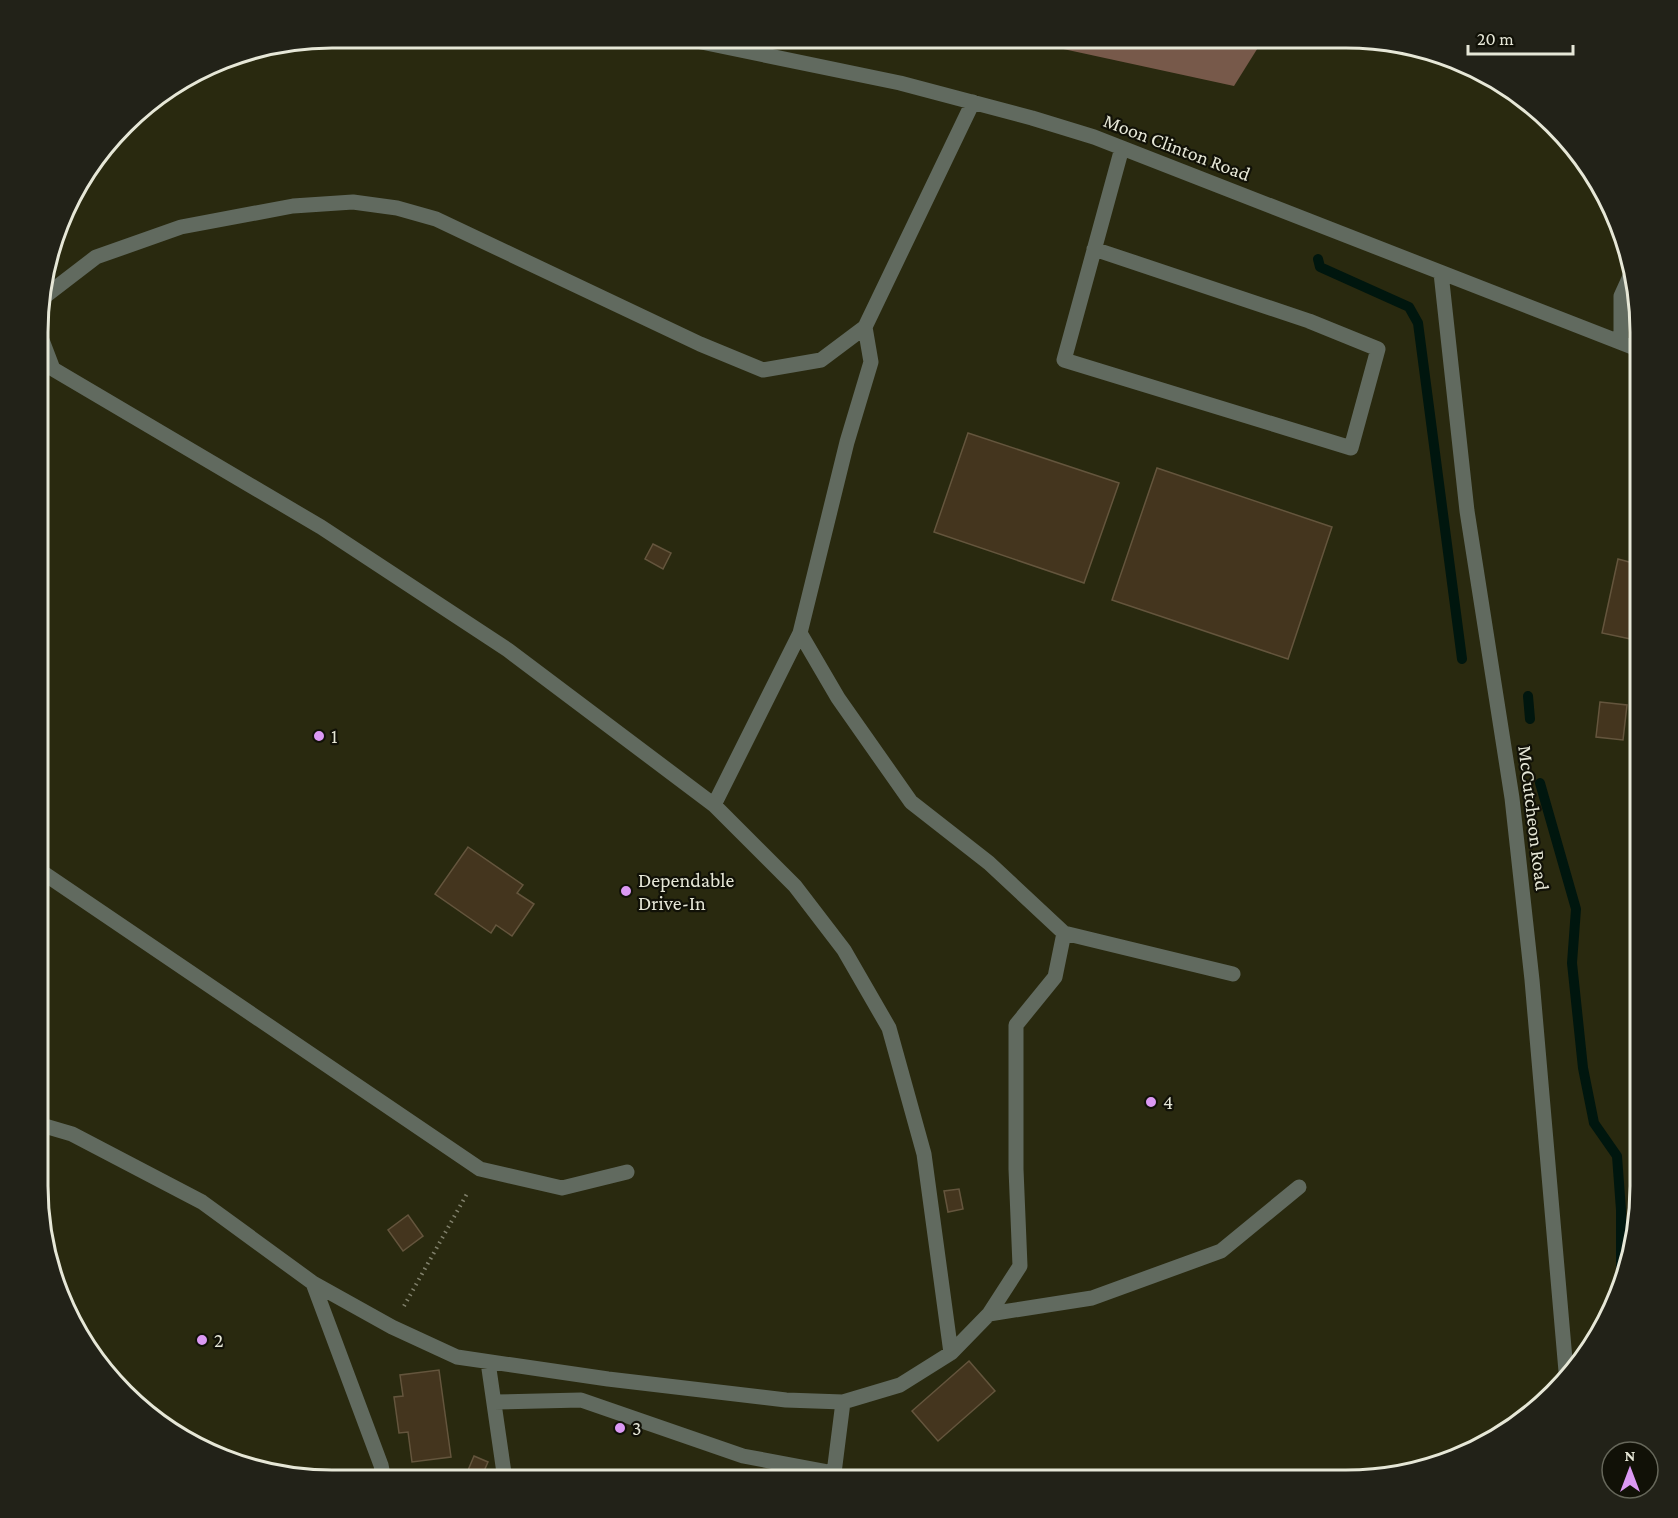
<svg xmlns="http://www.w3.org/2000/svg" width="1678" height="1518" viewBox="0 0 1678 1518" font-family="'Crimson Pro',serif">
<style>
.forest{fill:#77594a}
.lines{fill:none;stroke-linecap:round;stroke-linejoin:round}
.stream{stroke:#00160e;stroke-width:10}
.building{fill:#44351e;stroke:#64553d;stroke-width:1.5}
.path{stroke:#81816c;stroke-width:4;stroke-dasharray:1.5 4.5;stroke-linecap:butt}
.minor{stroke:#616a5f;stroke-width:15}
.poi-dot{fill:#dc99f4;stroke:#111107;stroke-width:2}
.labels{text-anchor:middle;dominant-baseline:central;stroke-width:4.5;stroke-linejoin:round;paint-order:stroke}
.street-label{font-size:20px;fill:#e6e7d7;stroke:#111107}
.poi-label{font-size:20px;fill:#e6e7d7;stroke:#111107;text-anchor:start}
.rim{fill:none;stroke:#e6e7d7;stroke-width:3}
</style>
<rect width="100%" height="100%" fill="#29290f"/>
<path class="forest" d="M1012 38H1264L1234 86Z"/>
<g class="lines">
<path class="stream" d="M1318 259 1320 267 1409 307 1418 323 1462 659
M1528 696 1530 719
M1540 783 1576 909 1572 963 1583 1068 1594 1123 1617 1156 1621 1210V1286"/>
</g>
<path class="building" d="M968 433 1119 483 1084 583 934 532Z
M1157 468 1332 527 1288 659 1112 600Z
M653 544 671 553 663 569 645 559Z
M1618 559 1637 564 1638 560H1640V641L1602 633Z
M1600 702 1627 705 1623 740 1596 737Z
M468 847 523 885 517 893 534 904 512 936 496 925 491 933 435 894Z
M959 1189 963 1209 948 1212 944 1191Z
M408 1215 423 1236 403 1251 388 1230Z
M969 1361 995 1391 938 1441 912 1411Z
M439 1370 451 1457 412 1462 408 1432 399 1433 394 1397 403 1396 400 1375Z
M474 1456 488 1462 480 1480 466 1475Z"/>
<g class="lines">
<path class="path" d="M404 1306 468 1192"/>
<path class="minor" d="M682 38 900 83 1032 118 1094 137 1640 350
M1094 249 1309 321 1378 349 1351 448 1064 360 1122 148
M1441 273 1467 511 1512 798 1532 980 1566 1371
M40 300 96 257 181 227 293 206 353 202 397 208 436 219 700 344 763 370 821 360 865 327 973 102
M40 335 53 369 321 527 508 650 714 805
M1621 342V296L1631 274
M800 633 714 805 795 886 844 950 889 1028 924 1154 951 1353
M39 870 480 1169 562 1188 627 1172
M1064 933 1233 974
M38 1124 72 1134 202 1202 313 1283 392 1327 457 1357 608 1379 786 1400 843 1402 900 1385 951 1353 989 1314 1020 1266 1016 1169V1025L1055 977 1064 933 989 863 911 802 838 698 800 633 847 442 871 362 865 327
M313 1283 381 1465 384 1480
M989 1314 1092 1298 1221 1251 1299 1187
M488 1362 505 1480
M494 1402 581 1400 743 1456 834 1473 851 1480
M834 1473 843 1402"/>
</g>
<g class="poi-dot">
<circle cx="319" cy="736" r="6"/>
<circle cx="626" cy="891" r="6"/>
<circle cx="1151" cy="1102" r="6"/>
<circle cx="202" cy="1340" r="6"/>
<circle cx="620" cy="1428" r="6"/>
</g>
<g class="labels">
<g class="street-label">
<text transform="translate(1177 147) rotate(21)">Moon Clinton Road</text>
<text transform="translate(1534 818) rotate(83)">McCutcheon Road</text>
</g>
<g class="poi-label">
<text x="331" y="736">1</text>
<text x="638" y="880">Dependable<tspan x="638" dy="23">Drive-In</tspan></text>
<text x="1163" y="1102">4</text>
<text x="214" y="1340">2</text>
<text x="632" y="1428">3</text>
</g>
</g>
<path d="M0 0H1678V1518H0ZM332 48H1346A284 284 0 0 1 1630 332V1186A284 284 0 0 1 1346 1470H332A284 284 0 0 1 48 1186V332A284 284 0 0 1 332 48Z" fill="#222218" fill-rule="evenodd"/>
<path class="rim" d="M332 48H1346A284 284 0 0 1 1630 332V1186A284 284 0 0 1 1346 1470H332A284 284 0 0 1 48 1186V332A284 284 0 0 1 332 48Z"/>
<g transform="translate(1630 1470)"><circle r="28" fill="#111107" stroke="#66675a" stroke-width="1.5"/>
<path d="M0-4.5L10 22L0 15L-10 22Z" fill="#dc99f4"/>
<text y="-9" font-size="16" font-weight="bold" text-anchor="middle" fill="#e6e7d7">N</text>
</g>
<path d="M1468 45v9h105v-9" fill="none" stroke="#e6e7d7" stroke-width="3"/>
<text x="1477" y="45" font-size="18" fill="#e6e7d7" stroke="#111107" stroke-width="4.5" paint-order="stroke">20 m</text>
</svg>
